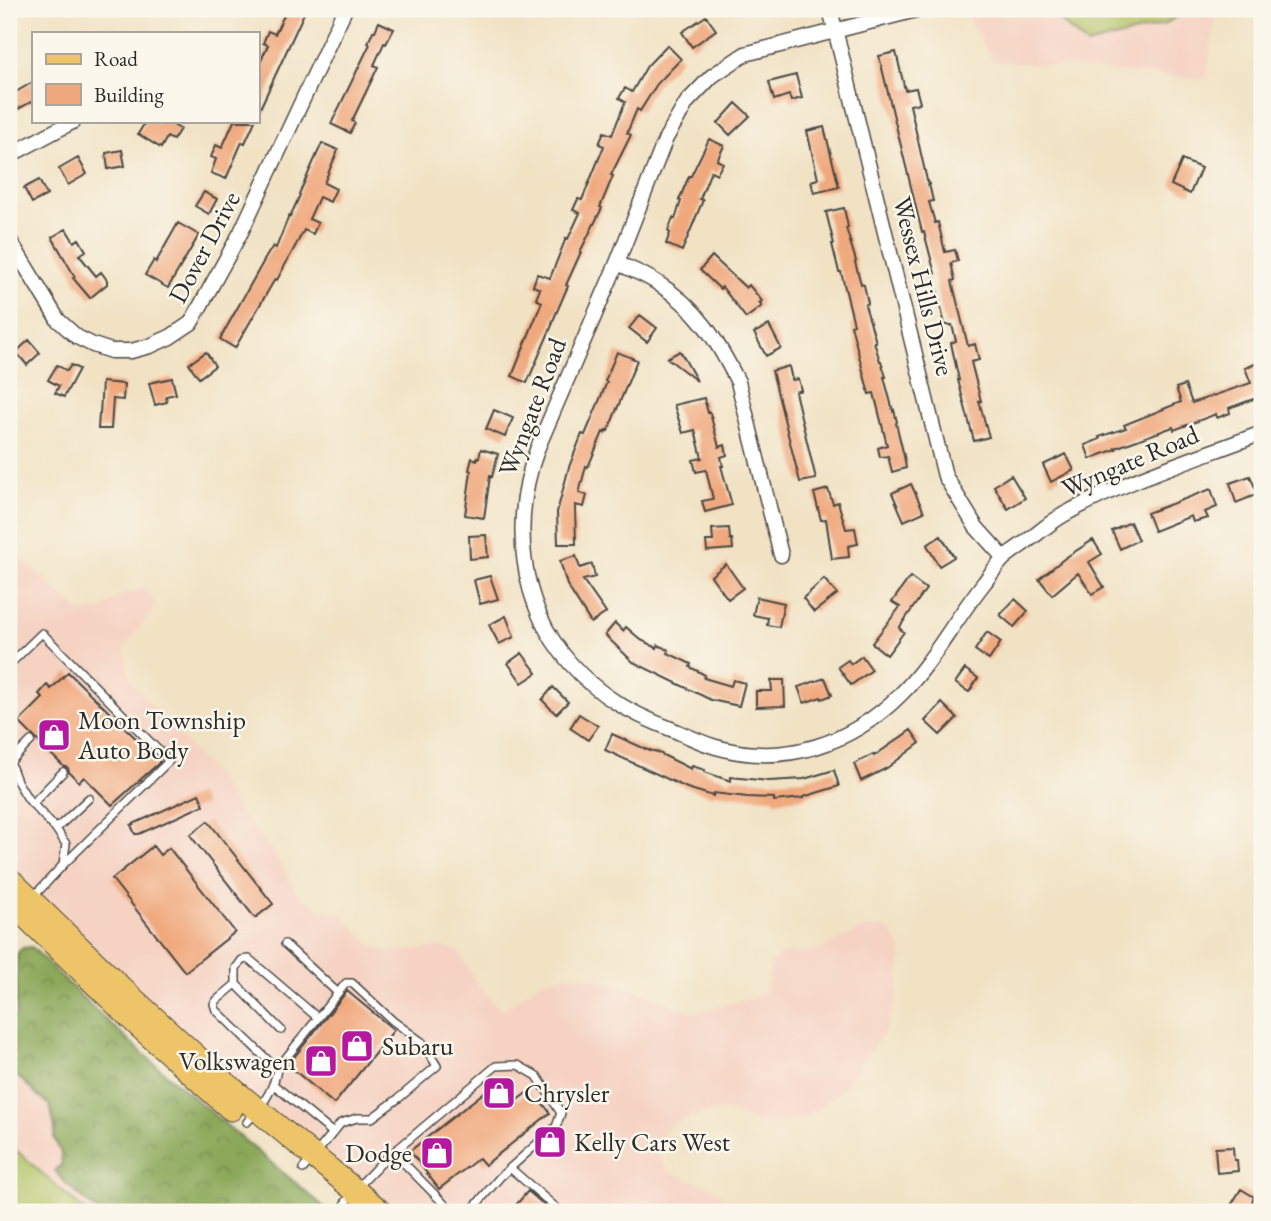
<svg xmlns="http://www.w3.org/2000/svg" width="1271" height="1221" viewBox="0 0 1271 1221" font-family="'EB Garamond',serif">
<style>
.built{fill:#f5d2c2}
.forest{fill:url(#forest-crowns);stroke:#5c6a42;stroke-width:2}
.pitch{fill:#b1c265;stroke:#6e7648;stroke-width:2}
.building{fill:#f0a87d}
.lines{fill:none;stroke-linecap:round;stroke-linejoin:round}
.service-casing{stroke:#494642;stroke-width:10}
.minor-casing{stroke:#494642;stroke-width:17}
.primary-casing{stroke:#494642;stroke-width:25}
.service{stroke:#fff;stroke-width:7}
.minor{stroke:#fff;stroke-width:14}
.primary{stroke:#eec469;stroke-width:23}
.labels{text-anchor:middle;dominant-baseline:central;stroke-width:5;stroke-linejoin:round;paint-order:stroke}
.street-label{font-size:26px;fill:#2b2b2b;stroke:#fbf7ec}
.poi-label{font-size:26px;fill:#2b2b2b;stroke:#fbf7ec;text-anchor:start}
</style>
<defs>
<pattern id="forest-crowns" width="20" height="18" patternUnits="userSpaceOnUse" patternTransform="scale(1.75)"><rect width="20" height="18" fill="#8ca85a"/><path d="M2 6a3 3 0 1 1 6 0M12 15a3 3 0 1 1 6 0" fill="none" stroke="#73894b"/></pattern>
</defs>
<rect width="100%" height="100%" fill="#fbf7ec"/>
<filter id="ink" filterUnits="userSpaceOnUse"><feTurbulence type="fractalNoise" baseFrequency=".0143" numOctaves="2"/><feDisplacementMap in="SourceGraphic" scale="14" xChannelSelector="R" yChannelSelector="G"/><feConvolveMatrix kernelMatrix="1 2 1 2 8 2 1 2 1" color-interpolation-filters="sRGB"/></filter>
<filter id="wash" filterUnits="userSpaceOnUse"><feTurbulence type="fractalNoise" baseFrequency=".00686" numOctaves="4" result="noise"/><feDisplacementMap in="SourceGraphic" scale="28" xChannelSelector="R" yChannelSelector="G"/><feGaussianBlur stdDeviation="1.57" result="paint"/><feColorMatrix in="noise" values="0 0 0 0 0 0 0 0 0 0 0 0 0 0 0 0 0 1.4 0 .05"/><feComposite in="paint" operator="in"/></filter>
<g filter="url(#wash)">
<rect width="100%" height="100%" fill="#f1e2c4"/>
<path class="built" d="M963 9H1217L1206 79 993 61Z
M9 547 80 612 101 610 120 596 142 589 151 595 156 606 124 648 130 680 220 781 238 811 275 854 296 892 324 911 341 914 372 947 394 951 440 947 458 950 479 987 502 1011 543 980 566 975 593 978 644 992 676 1007 696 1013 762 995 766 991 771 964 781 954 816 952 864 928 883 927 892 933 902 951 896 1001 882 1036 839 1092 812 1113 786 1122H754L727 1110 689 1117 668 1127 662 1137 658 1154 668 1172 712 1187 743 1212H381L9 879Z
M9 972 132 1094 209 1212H9Z"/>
<path class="forest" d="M32 947C92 1009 157 1068 224 1123 259 1153 295 1182 330 1212H98L62 1180 55 1170 62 1164 61 1153 54 1138 55 1128 50 1105 37 1095 20 1078 9 1075V1021L16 1015 17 954 22 948Z"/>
<path class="pitch" d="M1066 9H1189L1163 25 1087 45 1059 20Z
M9 1144 86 1212H9Z"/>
<g id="blocks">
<path class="building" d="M287 9H306L257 115V69L268 45 263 43 268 31 275 34Z
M706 16 716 30 692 47 682 32Z
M379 22 394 29 386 44 384 43 374 65 378 67 352 121 355 123 350 133 331 124 370 44 368 43 373 31H375Z
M667 45 681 59 657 84 640 111 637 109 627 133 631 135 611 175 613 176 600 207 602 208 580 252H581L566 285 568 286 552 323H553L527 383 512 376 542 302 536 299 540 289 533 286 537 274 550 278 566 238 568 239 580 213 573 210 578 199 582 200 604 146 599 144 604 132 612 135 625 102 619 98 625 88 632 92 647 66Z
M896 52 905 90 916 88 920 103 910 105 928 185 929 184 933 201 929 202 935 223 938 222 945 252 955 250 958 261 951 263 955 280 952 281 968 346 975 344 979 360 971 362 981 401H979L989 437 974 441 958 380H959L951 343 956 341 952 325H945L933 274H935L924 232H922L879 56Z
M796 75 802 98 791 101 789 95 774 100 769 82Z
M33 82V101L9 114V96Z
M736 103 750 116 730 135 718 123Z
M146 121H150L156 125 159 121H166L180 129 173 140 167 137 161 148 138 134Z
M234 121H255L245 143 242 142 226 179 211 173 216 159 211 157 216 145 222 148Z
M824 127 839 187 814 193 811 181 818 179 807 131Z
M709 139 724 146 717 160 723 163 717 174 711 171 700 199 703 200 682 251 666 244 670 233 668 231 673 218 675 219 681 201 679 200 689 176H691Z
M322 143 338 150 324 183 336 189 330 202 319 197 309 219 318 223 313 234 304 230 277 280 275 279 235 348 220 339 266 257 273 246 276 248 284 228 289 216 290 217 300 195 299 194Z
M122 150 125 166 108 169 106 153Z
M78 158 87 174 68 185 59 169Z
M1182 160 1201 168 1190 194 1171 185Z
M39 180 47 195 32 203 24 188Z
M204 192 217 199 209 214 195 206Z
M844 208 848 227 846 228 856 261 855 262 861 284 864 285 868 303 865 305 876 342H874L880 361H881L886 377H884L893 411 894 410 897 422 896 423 904 456 906 468 892 472 888 456 880 457 878 448 887 445 874 393 869 394 851 325 854 324 841 272H839L832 244H834L826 212Z
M178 223 199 235 168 288 145 275 154 260 156 262Z
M66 229 74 242 79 239 86 251 79 255 96 276 101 272 107 280V284L90 298 73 278 75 277 52 237Z
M712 256 746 288 749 285 762 301 759 303 762 306 746 318 722 287 720 289 700 270Z
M640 315 657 328 647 342 629 328Z
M769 325 781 348 766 356 754 333Z
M29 340 40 353 27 365 16 352Z
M680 351 697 381 667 358Z
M206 352 215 366 199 378 189 364Z
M617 352 637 360 608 431 606 430 605 433 603 432 588 467 586 466 579 493 587 495 584 507 575 505 576 544H558L557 512 569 467 582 434 585 435 607 382 605 381Z
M1257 363 1259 370 1262 369V396L1229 408 1230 413 1217 418 1216 414 1174 430 1173 427 1115 448 1116 449 1090 459 1085 445 1100 439 1099 437 1126 428 1124 425 1181 402 1176 388 1185 385 1192 403 1251 383 1245 368Z
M57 365 67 371 71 365 79 369 64 397 55 393 59 386 48 380Z
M789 366 792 380 798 379 801 390 795 392 816 479 800 482 772 371Z
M172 378 176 394 166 396 167 402 155 405 149 383Z
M102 382 124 384 123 400 113 399 111 429H98L99 414H100Z
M704 398 708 413H710L719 447 725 445 727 455 721 457 723 466H721L732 505 705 512 702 501 713 499 706 470 696 472 693 460 702 458 695 430 683 433 674 405Z
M494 410 513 418 505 437 486 429Z
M481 449 498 454 492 477 490 476 484 518 465 515 471 471 469 470 472 458 477 460V457L479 458Z
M1066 454 1074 470 1051 482 1043 465Z
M1011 475 1025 498 1008 509 994 486Z
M1250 476 1258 494 1236 503 1230 483Z
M911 484 924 512 904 521 892 493Z
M828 489 833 504 838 502 846 529 855 528 858 544 848 546 849 557 832 559 826 519 821 520 814 493Z
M1211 489 1217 507 1205 512 1208 518 1193 522 1191 516 1154 531 1147 513Z
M1130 522 1138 540 1120 549 1112 531Z
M729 528 730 539H732L733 549 707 551 706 541H713L712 529Z
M486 535 488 557 470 559 469 536Z
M941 536 954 557 939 566 927 545Z
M1093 540 1102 554 1089 562 1104 587 1092 594 1078 573 1052 595 1039 579 1065 558Z
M576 556 580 568 592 564 595 577 583 580 606 613 591 623 567 585 560 561Z
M726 564 743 588 728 599 711 576Z
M490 576 498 599 480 604 474 580Z
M910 577 926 589 899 628 904 632 887 655 872 643 900 607 892 602Z
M824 579 837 594 814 612 803 598Z
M757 597 784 603 779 627 767 625 768 618 753 615Z
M1015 599 1028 611 1014 627 1000 615Z
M506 616 514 637 499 644 489 625Z
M615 623 623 631 626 627 641 640 657 648 658 645 669 650 668 653 691 664 690 667 705 675 704 678 731 686 733 680 745 683 739 706 711 700 633 662 605 635Z
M987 632 1001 642 989 660 975 650Z
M522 653 537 673 522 683 508 663Z
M862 656 872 670 851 685 838 667 848 660 851 664Z
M965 669 978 678 969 692 955 683Z
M68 672 160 762 112 805 84 777 79 782 69 772 68 768 63 766 19 722 43 698 39 694 47 685 51 689Z
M825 678 832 695 822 699 821 697 804 703 798 687Z
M771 680H784L785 706 756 707V691H772Z
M553 687 568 702 556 714 542 700Z
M942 703 957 718 940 735 925 721Z
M579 714 598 726 588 740 570 728Z
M911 730 920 743 887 768 861 781 854 764 873 754 874 756Z
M612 734 650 751V750L657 752 691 769 692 766 705 770 704 772 731 781V777L769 781 804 779 834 770 839 786 803 797V798L774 801V798L747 797 714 793 713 796 687 788 605 750Z
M199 794 204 805 139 834H135L131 825Z
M208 821 273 904 255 918 190 835Z
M153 846 160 855 169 848 235 932 185 972 112 879Z
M347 991 394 1030 334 1104 288 1065Z
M501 1079 517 1100 528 1092 537 1104 541 1101 550 1113 485 1165 479 1158 439 1189 410 1151Z
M1233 1147 1234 1160H1237L1238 1171 1217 1173 1215 1148Z
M1241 1189 1254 1197 1252 1202 1262 1208V1212H1227Z
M528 1191 552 1212H510Z"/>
</g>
</g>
<g filter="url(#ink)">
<use href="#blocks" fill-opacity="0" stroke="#494642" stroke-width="2"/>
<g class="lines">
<defs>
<path id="service" d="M9 665 42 633 169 761 63 865 33 897
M9 760 17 781 28 799 56 829
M10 762 31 741
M32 804 63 772
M63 865 66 844 56 829 89 798
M285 944 338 993
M236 984 217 1000 214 1004 216 1010 277 1069
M281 1030 236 984V968L242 960 249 959 318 1018
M274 1085 333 1133
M247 1122C262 1107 274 1090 277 1069L346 983H352L393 1021 422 1042 437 1066 399 1098 372 1118H357L341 1123 303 1169
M394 1153 452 1212
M510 1168 561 1212
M345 1203 354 1191 381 1163 496 1066 518 1065 537 1076 561 1113 556 1127 500 1177 470 1212"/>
<path id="minor" d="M830 9 945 476 976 527 1004 558
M920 9 745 54 712 76 687 102 666 138 617 263 538 447C511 518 518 604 570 663 599 696 630 713 671 729 686 735 701 743 716 747 785 767 851 744 901 694 933 662 955 619 984 583 990 575 997 565 1004 558 1012 551 1022 545 1030 539 1041 531 1052 521 1065 514 1126 480 1197 458 1262 433
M9 158 12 154 74 121
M9 239 58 320 77 337 93 345 111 351H131L150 346 170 337 191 323 241 232 345 9
M617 263C630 269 644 274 656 282 698 308 717 340 738 382L781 555"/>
<path id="primary" d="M9 879 121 988 224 1082 381 1212
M16 907 140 1027 231 1109"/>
</defs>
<use href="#service" class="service-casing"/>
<use href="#minor" class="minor-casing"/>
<use href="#primary" class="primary-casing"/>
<use href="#service" class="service"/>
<use href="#minor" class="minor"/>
<use href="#primary" class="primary"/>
</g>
</g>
<defs>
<symbol id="shop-square" viewBox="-11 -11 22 22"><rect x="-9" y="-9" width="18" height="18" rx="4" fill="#b5179e" stroke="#fbf7ec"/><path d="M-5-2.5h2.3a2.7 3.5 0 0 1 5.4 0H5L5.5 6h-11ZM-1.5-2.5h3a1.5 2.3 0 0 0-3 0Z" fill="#fff"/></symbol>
</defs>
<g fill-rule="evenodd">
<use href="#shop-square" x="35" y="716" width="38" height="38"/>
<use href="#shop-square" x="338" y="1027" width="38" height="38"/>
<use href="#shop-square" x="302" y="1042" width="38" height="38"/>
<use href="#shop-square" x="480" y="1074" width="38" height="38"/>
<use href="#shop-square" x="531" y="1123" width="38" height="38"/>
<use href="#shop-square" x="418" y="1134" width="38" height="38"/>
</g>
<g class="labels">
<g class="street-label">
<text transform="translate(204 247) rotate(-62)">Dover Drive</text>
<text transform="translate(924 286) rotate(76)">Wessex Hills Drive</text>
<text transform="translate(532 407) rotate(-69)">Wyngate Road</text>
<text transform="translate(1130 461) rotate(-23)">Wyngate Road</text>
</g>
<g class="poi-label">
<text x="78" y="720">Moon Township<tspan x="78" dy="30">Auto Body</tspan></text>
<text x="382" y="1046">Subaru</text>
<text x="296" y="1061" text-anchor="end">Volkswagen</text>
<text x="524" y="1093">Chrysler</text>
<text x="574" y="1142">Kelly Cars West</text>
<text x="412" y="1153" text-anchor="end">Dodge</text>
</g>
</g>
<rect width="1271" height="1221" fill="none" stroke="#fbf7ec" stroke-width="35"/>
<rect x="32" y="32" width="228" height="91" fill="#fbf7ec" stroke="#a8a59f" stroke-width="2"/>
<rect x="46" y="54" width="35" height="10" fill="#eec469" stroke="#a8a59f" stroke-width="2"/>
<text x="94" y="66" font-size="21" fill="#2b2b2b">Road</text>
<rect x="46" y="84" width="35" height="21" fill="#f0a87d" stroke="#a8a59f" stroke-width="2"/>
<text x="94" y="102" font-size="21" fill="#2b2b2b">Building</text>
</svg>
